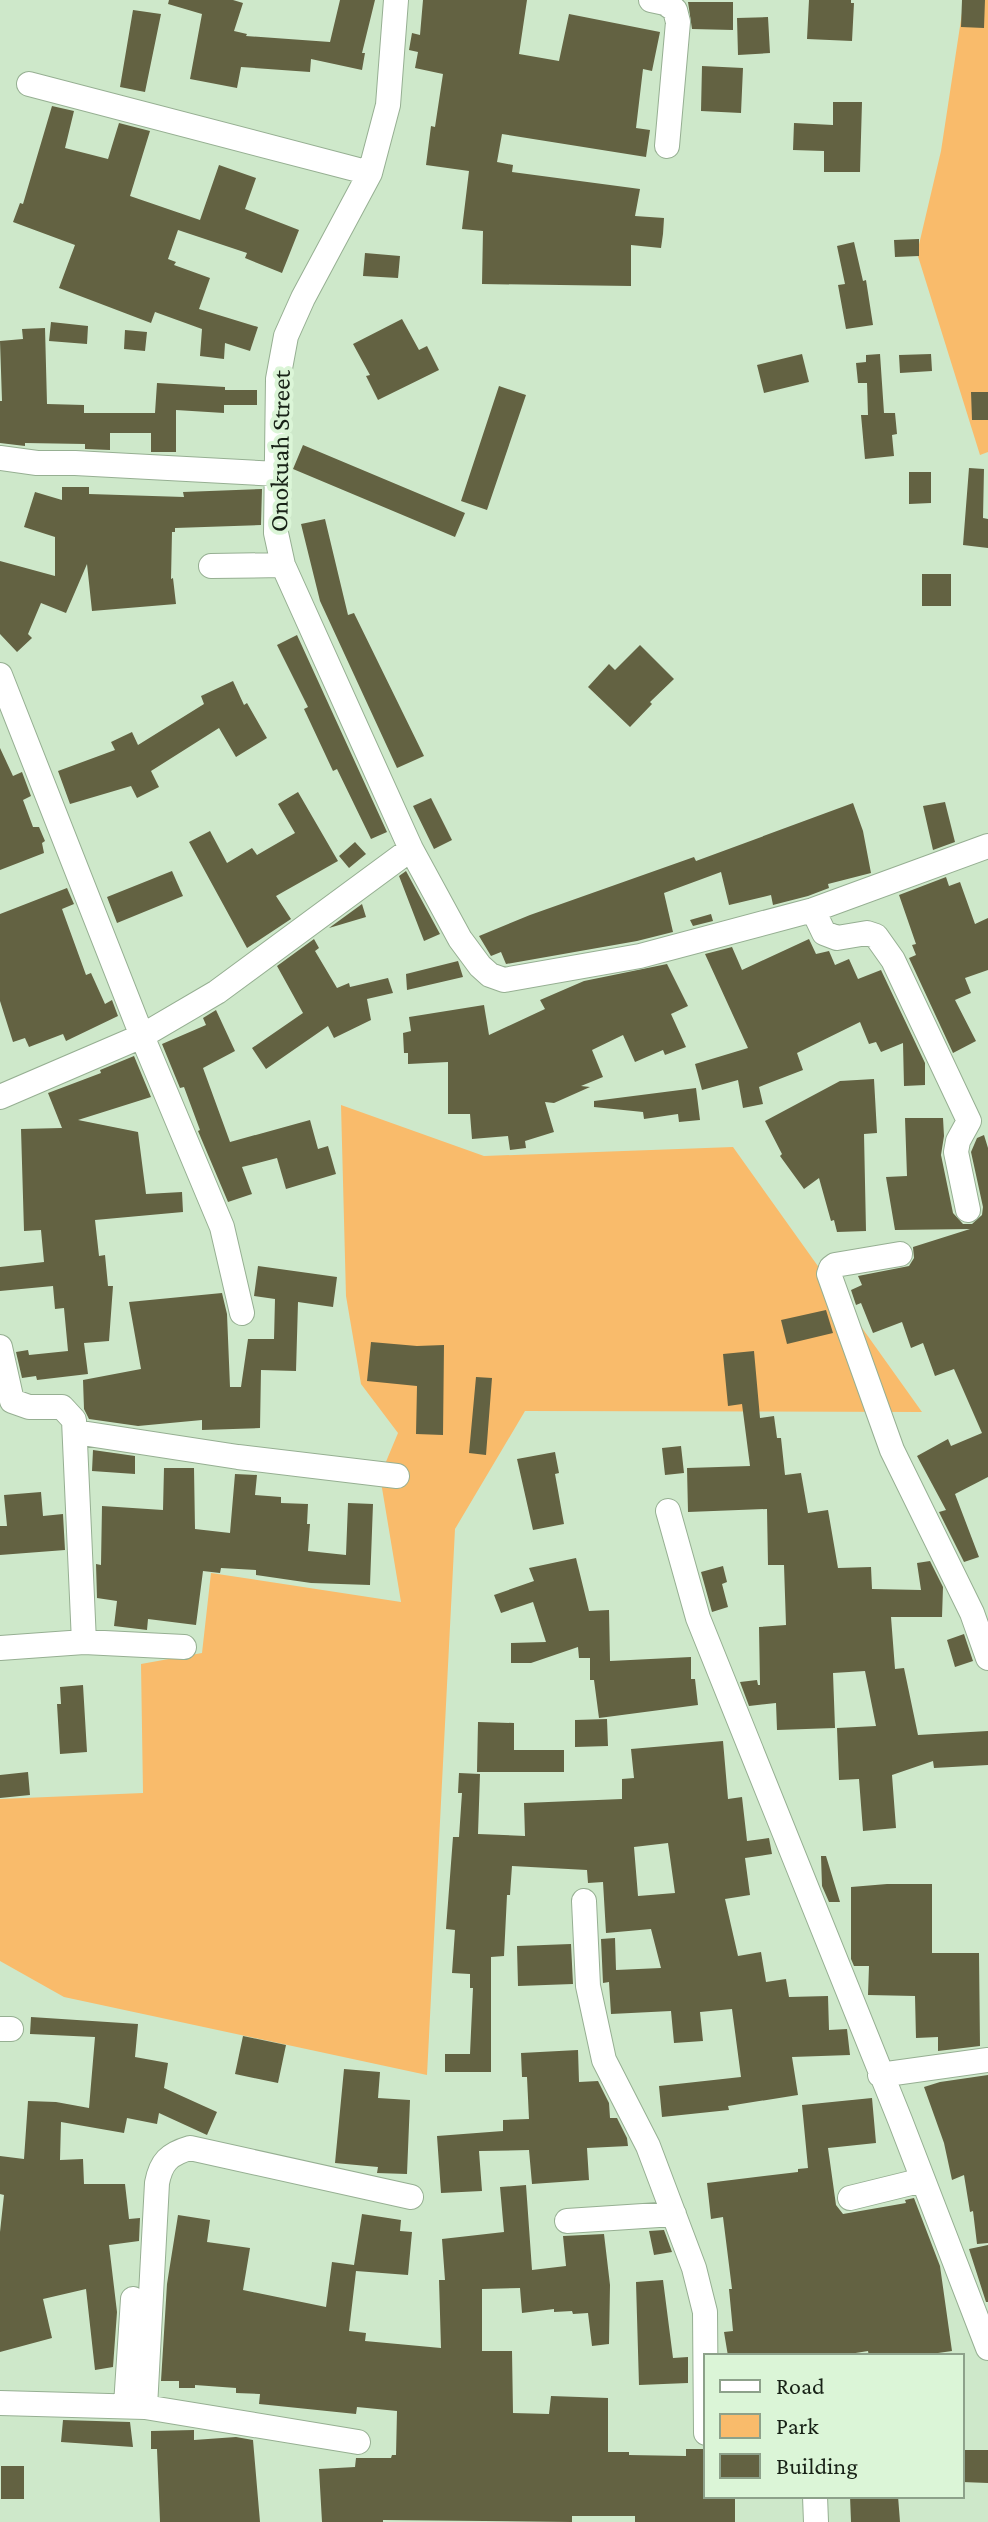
<svg xmlns="http://www.w3.org/2000/svg" width="988" height="2522" viewBox="0 0 988 2522" font-family="'Crimson Pro',serif">
<style>
.green{fill:#f9bb6b}
.building{fill:#636242;fill-rule:evenodd}
.lines{fill:none;stroke-linecap:round;stroke-linejoin:round}
.minor-casing{stroke:#96af92;stroke-width:26}
.minor{stroke:#fff;stroke-width:24}
.labels{text-anchor:middle;dominant-baseline:central;stroke-width:8;stroke-linejoin:round;paint-order:stroke}
.street-label{font-size:26px;fill:#182217;stroke:#dbf5d7}
</style>
<rect width="100%" height="100%" fill="#cee8ca"/>
<path class="green" d="M964 0H988V452L980 455 917 253 941 151Z
M341 1105 484 1156 733 1147 922 1412 525 1411 455 1529 427 2075 64 1997 0 1961V1799L143 1793 141 1664 202 1653 211 1573 401 1602 380 1476 398 1433 361 1384 346 1296Z"/>
<path class="building" d="M169 0H233L243 3 234 31 247 34 246 36 330 42 340 0H375L362 53H365L362 70 311 59 310 72 241 67 237 88 190 79 202 14 168 4Z
M423 0H527L519 54 559 61 569 14 660 32 652 71 643 69 636 128 650 130 646 157 502 134 497 162 513 165 512 172 640 189 635 216 664 218 663 234 661 248 631 245V286L482 284 483 231 462 229 469 171 426 165 431 126 435 127 443 74 415 68 418 52 409 50 412 33 420 35Z
M809 0H851V3H854L852 41 807 39Z
M962 0H985L984 28 961 27Z
M688 2H733V30L692 29Z
M133 10 161 14 145 92 120 87Z
M768 17 770 53 738 55 737 18Z
M702 66 743 68 741 113 701 111Z
M833 102H862L860 172H824V151L793 150 794 123 833 125Z
M52 106 74 111 65 148 108 159 119 123 150 131 130 196 200 220 219 165 256 178 245 209 299 230 282 273 245 258 247 253 178 230 168 259 176 262 174 265 210 278 199 309 258 327 250 351 225 343 224 359 200 356 202 329 155 312 151 323 59 288 75 245 13 222 20 203 23 204Z
M919 239V256L895 257 894 240Z
M854 242 863 281 866 280 873 325 846 329 838 285 845 284 837 246Z
M365 253 400 256 398 278 363 276Z
M402 319 419 350 427 346 439 370 378 400 366 376 370 375 353 344Z
M51 322 88 326 87 344 49 341Z
M45 328 47 404 84 405V413H155L157 383 225 387V390H257V405H224V413L176 410V452H151V433H110V450L85 449V444L25 443V446L0 443V401H2L0 341 23 339 22 329Z
M125 330 147 332 145 351 124 349Z
M802 354 809 382 764 393 757 365Z
M880 354 884 413H895L897 434 892 435 894 456 865 459 861 415H868L867 383H858L856 363 866 362V355Z
M931 354 932 371 900 373 899 355Z
M499 386 526 395 487 510 461 501Z
M971 392H988V420H972Z
M303 445 465 513 455 537 293 469Z
M969 468 984 469 983 518 988 519V548L963 545Z
M909 472H931V503L909 504Z
M62 487H89V494L184 497 183 492 262 489 261 525 175 528V532H172L171 579 173 578 176 604 92 611 87 564 66 613 41 603 28 634 32 638 17 652 0 634V561L55 576V537L24 527 35 492 62 500Z
M325 519 348 615 354 613 424 756 397 768 320 601 301 524Z
M922 574H951V606H922Z
M297 635 387 832 371 839 337 769 333 771 304 709 308 707 277 645Z
M640 645 674 679 650 702 652 704 630 727 588 687 609 664 615 670Z
M233 681 244 705 247 703 267 738 236 757 219 728 151 771 159 787 137 798 131 786 70 804 58 771 115 750 111 742 132 732 138 745 204 704 201 696Z
M0 748 13 776 22 772 31 796 23 800 33 827H39L45 841 42 843 44 853 0 870Z
M298 792 338 861 276 896 291 919 247 948 189 842 210 831 227 863 252 848 257 855 295 833 278 804Z
M431 798 452 840 434 849 413 806Z
M945 802 955 842 933 850 923 806Z
M853 803 863 831 871 873 828 884 829 888 808 896 773 905 771 895 729 905 721 872 664 893 673 932 637 941 506 964 501 952 491 956 479 936 530 915 694 857 696 861Z
M355 842 366 854 349 868 339 856Z
M172 871 183 896 117 923 107 897Z
M406 871 440 934 424 941 399 876Z
M946 877 949 886 960 882 975 924 988 918V970L965 978 971 993 955 1000 976 1041 953 1053 909 958 916 955 912 945 916 944 899 895Z
M67 888 74 904 62 909 86 975 91 973 105 1004 112 1000 118 1016 66 1041 63 1034 29 1047 25 1038 13 1042 0 1001V914Z
M362 904 366 917 329 928Z
M711 914 713 921 693 926 690 920Z
M314 939 319 948 315 951 337 988 349 983 350 987 388 978 393 993 367 999 371 1020 334 1038 328 1026 266 1069 252 1048 303 1013 277 966Z
M809 939 816 954 829 951 835 965 849 959 858 979 881 970 925 1063V1085L904 1086 903 1043 881 1052 876 1042 869 1044 860 1022 797 1053 803 1070 759 1087 763 1104 743 1108 738 1080 702 1090 695 1064 748 1048 705 954 732 947 742 970Z
M458 961 463 977 407 990 406 974Z
M667 964 688 1006 671 1014 686 1047 665 1055 663 1050 635 1062 623 1035 592 1050 603 1077 581 1086 590 1087 554 1103 545 1102 554 1132 525 1141 526 1148 510 1150 508 1136 472 1139 470 1114H448V1062L408 1064V1053H404L403 1033 411 1031 409 1017 484 1005 489 1035 545 1009 540 1000 584 981Z
M216 1010 235 1051 203 1068 230 1142 310 1120 318 1149 328 1146 336 1174 286 1189 277 1158 242 1167 252 1194 228 1202 198 1131 200 1130 184 1087 180 1088 162 1044 206 1025 203 1018Z
M134 1056 151 1097 78 1120 138 1132 146 1194 182 1192 183 1212 95 1220 99 1256 105 1255 108 1286H113L109 1341 84 1343 88 1374 37 1380 36 1376 22 1378 16 1352 28 1350 29 1355 68 1351 64 1308 55 1309 53 1286 0 1291V1267L44 1262 41 1230 24 1231 21 1129 62 1128 48 1093 101 1073 100 1070Z
M874 1079 877 1133 864 1134 866 1231 837 1232 834 1220 831 1221 819 1178 804 1189 780 1156 782 1154 765 1121 840 1081Z
M696 1088 700 1120 679 1122 678 1114 644 1119 643 1112 594 1107V1101Z
M905 1118H943L944 1136 941 1155 953 1213 963 1224H972L982 1215 983 1207 971 1152 977 1138 984 1135 988 1148V1477L955 1494 979 1557 964 1562 939 1512 946 1510 917 1456 948 1439 951 1446 982 1433 954 1369 935 1376 923 1343 911 1348 902 1322 873 1333 861 1303 856 1305 851 1290 862 1285 858 1276 909 1266 914 1258 913 1247 970 1229 895 1230 886 1177 907 1176Z
M258 1266 337 1277 333 1307 298 1302 296 1371 261 1370 260 1428 202 1430V1420L138 1426 89 1419 84 1409 83 1380 141 1369 129 1302 222 1293 227 1314 230 1387H241L248 1339H274L275 1299 254 1296Z
M826 1310 833 1333 787 1344 781 1320Z
M371 1342 417 1346 444 1345 443 1435 416 1434 417 1386 367 1381Z
M754 1351 760 1418 774 1416 777 1438H781L785 1475 801 1473 808 1513 828 1510 838 1568 871 1567 872 1589 921 1590 917 1563 930 1561 943 1587 942 1617H891L895 1669 904 1668 918 1735 988 1731V1765L934 1768 933 1761 892 1775 896 1828 863 1831 859 1779 839 1780 837 1728 876 1726 865 1671 833 1673 835 1728 777 1730 776 1703 749 1706 740 1682 757 1680 758 1685H760L759 1627 786 1625 784 1565H768L767 1509 688 1512 687 1468 750 1466 742 1404 728 1406 723 1354Z
M476 1377 492 1378 486 1455 469 1453Z
M681 1446 684 1473 665 1475 662 1448Z
M93 1450 135 1456V1474L92 1471Z
M555 1452 559 1473 555 1474 564 1524 533 1530 517 1459Z
M164 1468H194L195 1529 230 1533 235 1474 257 1475 255 1495 281 1497V1503L308 1504 307 1524H310L308 1551 346 1555 348 1503 373 1504 370 1585 311 1583 256 1575V1570L221 1568 220 1573 203 1571 196 1625 148 1619 147 1630 114 1626 117 1601 97 1598 96 1564 101 1565 102 1506 163 1510Z
M41 1492 43 1516 63 1514 65 1550 0 1555V1526H7L4 1495Z
M576 1558 589 1611 609 1610 610 1661 691 1657V1679H695L698 1705 599 1718 594 1680H590V1658H579L578 1647 531 1663H511V1643L546 1642 533 1602 501 1613 494 1595 534 1581 529 1568Z
M723 1566 727 1582 722 1584 728 1607 712 1612 701 1572Z
M964 1634 973 1661 955 1667 947 1640Z
M83 1685 87 1752 60 1754 57 1704H61L60 1687Z
M607 1719 608 1746 575 1747V1720Z
M478 1722 514 1723V1750H564V1772H477Z
M723 1741 728 1799 742 1797 747 1841 769 1838 772 1854 745 1858 750 1895 725 1899 738 1956 761 1952 766 1982 786 1979 789 1997 828 1996 829 2030 847 2029 850 2055 792 2057 798 2095 728 2106 729 2110 662 2117 659 2086 741 2077 732 2009 700 2012 703 2041 674 2043 671 2011 611 2014 609 1982 603 1983 601 1939 615 1938 616 1970 661 1968 651 1929 606 1933 603 1882 588 1883 587 1870 512 1866 510 1895H507L504 1956 491 1957V2072H445V2054H470L473 1988H470V1974L452 1973 455 1930 446 1929 453 1837H459L462 1793H458L459 1773 480 1774 478 1834 525 1836 524 1803 622 1799V1779L634 1778 631 1749ZM668 1843 675 1893 638 1896 634 1847Z
M28 1772 30 1795 0 1798V1775Z
M821 1856H826L840 1902H829L822 1886Z
M887 1884H932V1953H979L980 2046 938 2051V2037L916 2038 915 1996 868 1995 869 1966H854L851 1959V1887Z
M571 1944 573 1984 518 1986 517 1946Z
M31 2017 138 2024 135 2057 168 2063 164 2088 217 2112 207 2135 159 2113 157 2124 127 2118 124 2133 61 2122 60 2160 83 2159 84 2184H125L129 2219 140 2218 139 2241 109 2245 117 2312 113 2367 95 2370 86 2289 43 2299 52 2338 0 2352V2232L4 2195 0 2194V2156L24 2159 28 2101 56 2102 89 2108 95 2037 30 2034Z
M243 2036 286 2045 278 2083 235 2074Z
M578 2050 579 2082 598 2081 609 2103 610 2118H617L627 2138 628 2146 587 2148 589 2180 532 2184 529 2150 479 2151 482 2191 441 2193 437 2136 503 2131V2120L529 2119 527 2077H522L521 2053Z
M344 2069 380 2072 378 2098 410 2100 407 2174 377 2173 378 2167 335 2163Z
M988 2075V2243L977 2244 973 2211 970 2212 964 2175 952 2180 944 2143 924 2087 940 2082Z
M872 2098 876 2143 828 2148 836 2205 843 2214 906 2203 905 2200 914 2198 940 2266 952 2351 917 2356H869L868 2351 837 2356H728L724 2332 733 2331 729 2289H732L723 2217 711 2219 707 2183 798 2172V2169L808 2168 802 2105Z
M526 2185 532 2270 566 2266 563 2236 604 2234 610 2285 609 2344 592 2346 588 2313 573 2314 572 2311 554 2312V2309L522 2313 520 2288 482 2289V2351H512L513 2413 549 2414 551 2396 608 2398V2452H629V2455L686 2456V2449H706V2496H735V2522H635V2516H572V2522L383 2520V2522H322L319 2469 355 2467 356 2458H391L392 2455H396L397 2411 357 2407 356 2414 259 2404 260 2394 236 2393V2388L195 2385V2388H179V2381H161L167 2284 178 2215 210 2220 207 2242 250 2248 243 2290 326 2307 332 2262 354 2265 362 2214 401 2220 400 2231 412 2232 408 2275 356 2271 349 2331 366 2333 365 2341 441 2348 439 2280H445L442 2239 504 2232 500 2187Z
M664 2230 672 2252 654 2255 649 2231Z
M988 2245V2302H986L969 2249Z
M663 2280 673 2358 688 2357V2383L639 2385 636 2282Z
M63 2420 130 2422 133 2447 61 2442Z
M194 2430V2440L236 2437 253 2440 260 2522H160L157 2449H151V2431Z
M962 2450H988V2483L962 2482Z
M1 2466H24V2499H1Z
M850 2496H898L900 2522H851Z"/>
<g class="lines">
<defs>
<path id="minor" d="M396 0 388 105 370 173 303 298 286 336 278 379 276 533 283 565 411 849 460 939 480 966 490 975 504 980 640 956 813 910 988 846
M651 0 665 3 675 10 678 22 667 146
M29 84 370 173
M0 458 37 463H75L278 474
M211 566 283 565
M0 675 142 1036 222 1227 242 1313
M813 910 824 933 837 938 867 933 876 936 893 960 969 1121 958 1141 956 1152 968 1210
M0 1097 142 1036 217 992 411 849
M900 1254 835 1265 831 1268 829 1274 892 1450 972 1613 988 1658
M0 1347 12 1401 29 1407H62L74 1420 84 1642
M75 1432 238 1457 397 1476
M668 1511 698 1618 900 2120 988 2348
M0 1648 84 1642 184 1647
M584 1901 588 1986 604 2060 648 2146 694 2268 705 2312 706 2433
M0 2029H11
M880 2075 988 2060
M850 2198 923 2180
M567 2221 674 2214
M0 2403 145 2407 358 2442
M126 2405 133 2299
M145 2407 157 2183C161 2162 169 2154 190 2148L411 2197
M815 2496 816 2522"/>
</defs>
<use href="#minor" class="minor-casing"/>
<use href="#minor" class="minor"/>
</g>
<g class="labels">
<g class="street-label">
<text transform="translate(280 451) rotate(-89)">Onokuah Street</text>
</g>
</g>
<rect x="704" y="2354" width="260" height="144" fill="#dbf5d7" stroke="#8da18a" stroke-width="2"/>
<rect x="720" y="2380" width="40" height="12" fill="#ffffff" stroke="#8da18a" stroke-width="2"/>
<text x="776" y="2394" font-size="24" fill="#182217">Road</text>
<rect x="720" y="2414" width="40" height="24" fill="#f9bb6b" stroke="#8da18a" stroke-width="2"/>
<text x="776" y="2434" font-size="24" fill="#182217">Park</text>
<rect x="720" y="2454" width="40" height="24" fill="#636242" stroke="#8da18a" stroke-width="2"/>
<text x="776" y="2474" font-size="24" fill="#182217">Building</text>
</svg>
